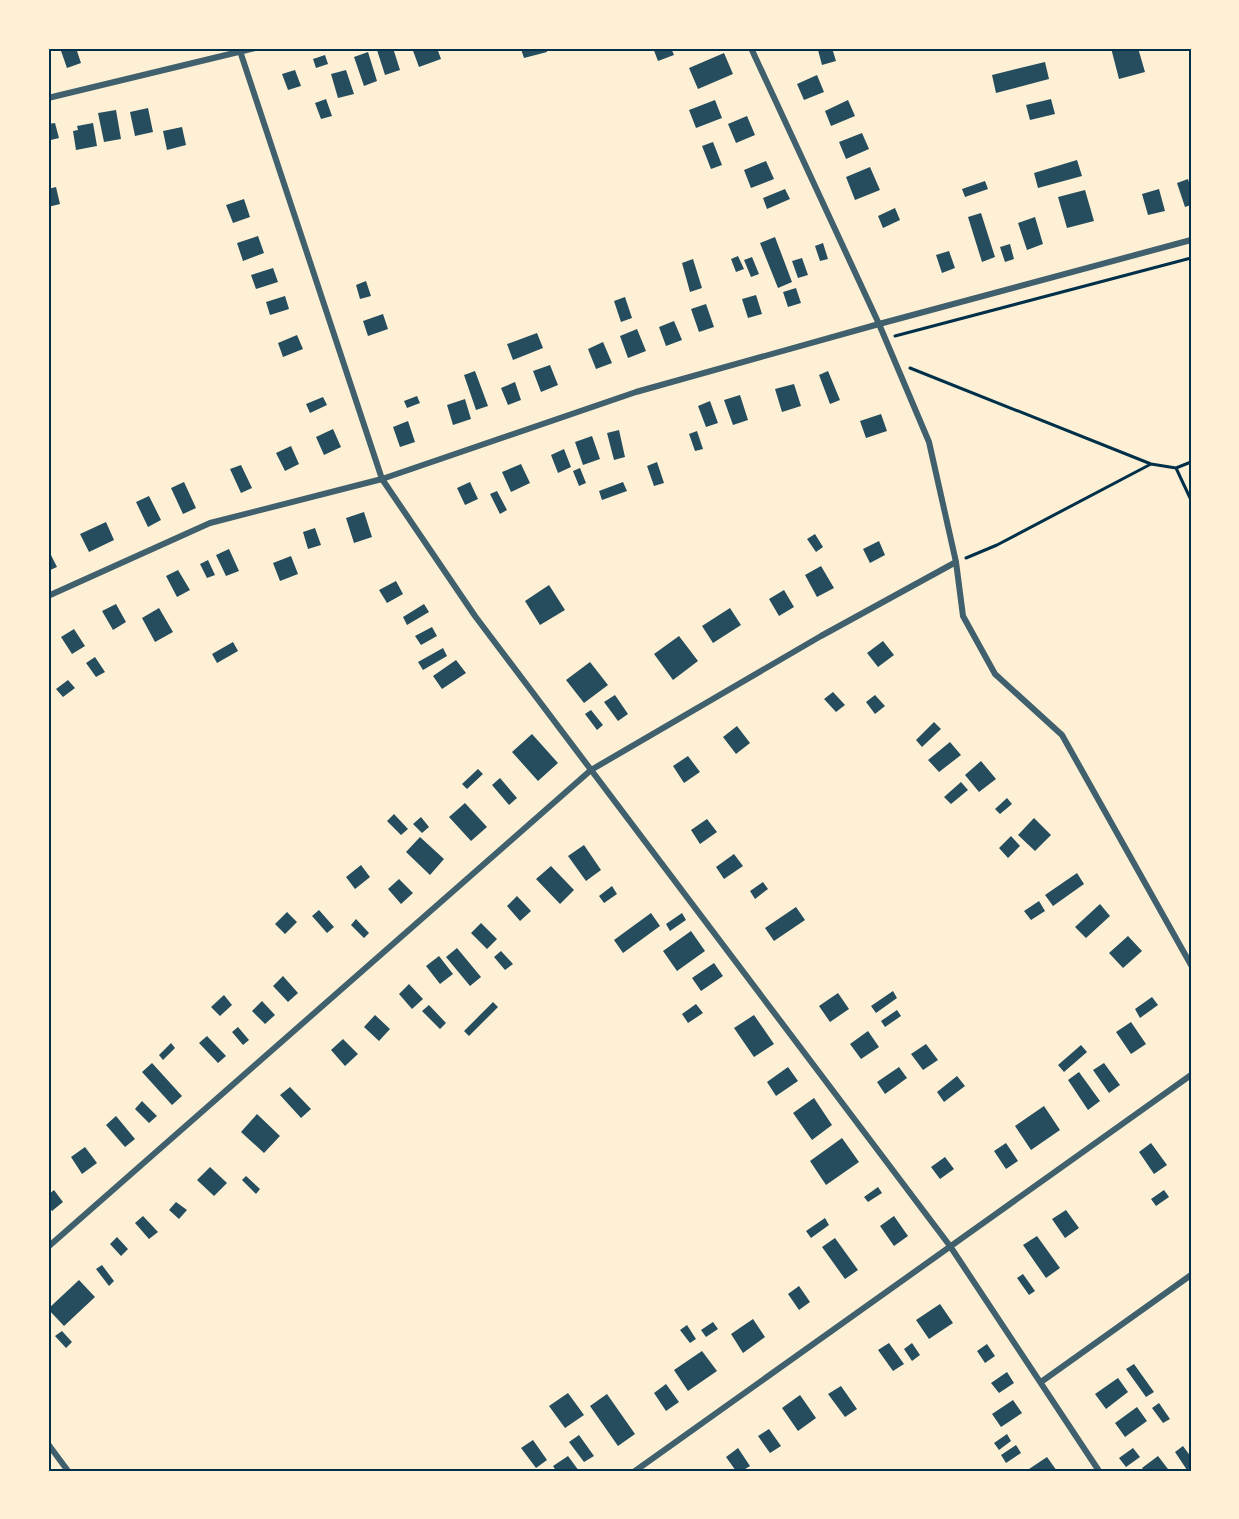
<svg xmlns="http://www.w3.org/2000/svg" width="1239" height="1519" viewBox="0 0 1239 1519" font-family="'Crimson Pro',serif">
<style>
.building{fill:#264d5e}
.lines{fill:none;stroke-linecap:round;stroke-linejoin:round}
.path{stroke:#003049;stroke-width:3}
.minor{stroke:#3f606c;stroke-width:6}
.neatline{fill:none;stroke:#003049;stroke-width:2}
</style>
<rect width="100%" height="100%" fill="#fdf0d5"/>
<path class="building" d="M60 48H76L81 63 67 68Z
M383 48H393L400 70 385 75 377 50Z
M412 48H437L441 59 419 67Z
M524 48H546L547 52 524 58 521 49Z
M653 48H671L674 55 658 61Z
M826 48H832L836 61 822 65 818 50Z
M1111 48H1138L1145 72 1119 79Z
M368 52 377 81 364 86 354 57Z
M724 53 733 74 698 89 689 68Z
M325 55 328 64 316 68 313 59Z
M1045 62 1049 79 996 93 992 75Z
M295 70 301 86 288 90 282 74Z
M346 70 354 94 338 98 331 74Z
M817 75 824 92 804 100 797 84Z
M326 99 332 116 321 119 315 103Z
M1051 99 1055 114 1030 120 1026 105Z
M715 100 722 118 696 128 689 110Z
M848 100 855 116 831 126 825 111Z
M148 108 153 132 135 136 130 112Z
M116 110 121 139 104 142 98 113Z
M747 116 755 135 736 143 728 124Z
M55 123 59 138 51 140 48 124Z
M93 123 97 146 76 150 73 131 78 130 77 126Z
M182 127 186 145 167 150 163 131Z
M862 133 869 149 846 159 839 142Z
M713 142 722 165 711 169 702 146Z
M1077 160 1082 176 1038 188 1034 173Z
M766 161 774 179 751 188 744 170Z
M870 167 880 190 855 200 846 177Z
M1188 179 1191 189V205L1185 207 1177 183Z
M985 181 988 189 965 197 962 189Z
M56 187 60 204 48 207V189Z
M785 189 790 199 767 209 763 198Z
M1159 189 1165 211 1148 215 1142 194Z
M1085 190 1094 221 1067 228 1058 197Z
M244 199 250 217 233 223 226 205Z
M895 208 900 220 883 228 878 216Z
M981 213 995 257 982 262 968 217Z
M1035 217 1043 244 1027 250 1018 223Z
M258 236 264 253 243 261 237 243Z
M775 237 792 282 778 288 760 243Z
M823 243 828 259 820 261 815 246Z
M1010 244 1014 259 1005 262 1000 247Z
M949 251 955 268 942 273 936 255Z
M738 256 744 269 736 272 731 259Z
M752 257 759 274 751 277 744 260Z
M802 258 808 275 798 278 792 261Z
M693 259 702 288 690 292 682 263Z
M273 268 278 282 256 289 251 275Z
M366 281 371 296 360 299 356 285Z
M796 288 801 303 788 307 783 292Z
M756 295 762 314 748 318 742 299Z
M285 296 289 309 270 315 266 302Z
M625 297 632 318 621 322 614 301Z
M706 304 714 327 699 332 691 309Z
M383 314 388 329 368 336 363 321Z
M674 321 682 340 666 346 659 327Z
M637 329 646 351 628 358 620 336Z
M537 333 543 348 513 360 507 344Z
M297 335 303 349 283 357 278 343Z
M603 342 612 363 596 369 588 349Z
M550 365 558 385 541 392 533 371Z
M475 371 488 406 476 410 464 375Z
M828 371 840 400 830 404 819 375Z
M515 382 521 400 508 405 501 388Z
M794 384 801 406 782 412 775 389Z
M740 395 748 420 733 425 724 400Z
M417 396 420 403 407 408 404 401Z
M323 397 327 405 310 413 306 404Z
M465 399 471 419 453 425 447 405Z
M710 401 718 423 706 427 698 406Z
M881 414 887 431 866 438 860 421Z
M408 421 415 442 400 447 393 427Z
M333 429 341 447 324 455 316 437Z
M619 430 625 457 614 460 607 433Z
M697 431 703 449 695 451 689 434Z
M592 436 600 459 583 465 575 442Z
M291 446 299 464 285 471 276 453Z
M564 449 571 467 558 473 551 455Z
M657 462 664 483 654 486 647 466Z
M521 464 530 483 511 492 502 472Z
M241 465 252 488 241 493 230 469Z
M580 468 586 483 579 486 573 471Z
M184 482 196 508 183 514 171 488Z
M470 482 478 499 465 505 457 488Z
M623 482 627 491 602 500 599 491Z
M497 491 507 510 500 514 490 494Z
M149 496 161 520 148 527 136 502Z
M364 512 372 537 354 543 346 518Z
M106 522 114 540 89 552 80 534Z
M315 528 321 545 308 549 303 532Z
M815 534 823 547 816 552 807 539Z
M879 541 885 555 870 563 863 549Z
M48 549 57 567 48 571Z
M229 549 239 571 226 576 216 555Z
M291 556 298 574 280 581 273 563Z
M208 560 215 575 207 578 200 564Z
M821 566 834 588 817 597 805 575Z
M178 570 190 590 177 597 166 576Z
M396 581 403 594 387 603 379 590Z
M549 585 565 610 540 625 525 601Z
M784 590 794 607 779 616 769 599Z
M116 604 126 622 113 630 102 611Z
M424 604 429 612 407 625 403 617Z
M159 608 173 632 155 642 142 618Z
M730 608 741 625 713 643 702 626Z
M432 627 437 636 421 645 415 636Z
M74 629 85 646 72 654 61 637Z
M679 636 698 661 673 680 654 654Z
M883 641 894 655 878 667 867 653Z
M233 642 238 651 217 663 212 654Z
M443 648 447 656 423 670 418 662Z
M95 657 105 672 96 677 86 663Z
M456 660 466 673 442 689 433 676Z
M590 662 608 685 584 703 566 680Z
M68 680 75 688 63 697 56 689Z
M833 692 845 705 836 712 824 699Z
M615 695 628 714 618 721 604 702Z
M875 695 885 706 875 714 866 702Z
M591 710 603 725 597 730 585 714Z
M934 722 941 729 922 747 916 740Z
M737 726 750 743 736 754 723 737Z
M532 734 558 763 538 781 512 752Z
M950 742 961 755 939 772 928 760Z
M688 756 700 772 684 783 673 766Z
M981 761 996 779 979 792 965 775Z
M478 769 483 774 467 789 462 784Z
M500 778 517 798 509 805 492 785Z
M961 782 968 790 951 804 944 797Z
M1007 798 1012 804 1000 814 995 809Z
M465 803 487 827 471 841 449 817Z
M394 814 408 829 401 835 387 821Z
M421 817 429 827 422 833 413 824Z
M1034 818 1051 835 1035 851 1018 835Z
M707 819 717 832 700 844 691 830Z
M1011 836 1020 846 1008 858 999 848Z
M420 837 444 859 430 875 406 852Z
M584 845 601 870 586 881 568 856Z
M734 854 743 866 724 879 716 867Z
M361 865 370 877 355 889 346 877Z
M551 866 574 890 560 904 536 879Z
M1077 873 1084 884 1053 906 1045 895Z
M399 879 413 893 401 904 388 889Z
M763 882 768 889 755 899 750 891Z
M612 886 617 894 604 903 599 896Z
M517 896 531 911 520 921 507 906Z
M1039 901 1045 911 1031 920 1024 911Z
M1100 904 1110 916 1086 938 1075 927Z
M796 907 805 920 774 941 765 928Z
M319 910 334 927 327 933 312 916Z
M287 912 297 922 285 934 275 924Z
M651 913 660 926 623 953 614 940Z
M682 913 686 920 670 931 666 924Z
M356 919 369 933 364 938 351 925Z
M481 923 497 939 487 949 471 933Z
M691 931 705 951 677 971 663 951Z
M1128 936 1142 951 1123 968 1109 953Z
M457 948 481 977 470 986 446 957Z
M501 951 513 964 505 970 494 957Z
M439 956 453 974 440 984 426 966Z
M714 963 723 976 701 991 692 978Z
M283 976 298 993 288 1002 273 986Z
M409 984 423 999 412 1009 399 994Z
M893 991 897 998 876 1013 871 1006Z
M838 993 849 1009 830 1022 819 1006Z
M224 995 232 1005 220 1016 211 1007Z
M1152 997 1158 1005 1140 1018 1135 1009Z
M262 1001 275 1015 265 1024 252 1011Z
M493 1002 498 1007 469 1036 464 1031Z
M696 1004 703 1013 688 1023 682 1014Z
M429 1005 446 1023 440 1029 422 1011Z
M897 1010 901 1016 885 1027 881 1021Z
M375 1015 390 1029 379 1041 364 1027Z
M754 1015 774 1044 754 1057 734 1028Z
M1131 1022 1146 1044 1131 1054 1116 1032Z
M238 1027 249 1040 243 1045 232 1032Z
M868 1031 879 1047 861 1059 850 1044Z
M207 1036 226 1056 218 1063 199 1043Z
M343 1039 358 1054 345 1066 331 1050Z
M171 1043 175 1048 163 1060 159 1055Z
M926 1044 938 1060 923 1070 911 1054Z
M1081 1045 1087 1052 1064 1072 1058 1065Z
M152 1063 182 1096 172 1105 142 1072Z
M1104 1063 1120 1085 1109 1093 1093 1070Z
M788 1067 798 1081 776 1096 767 1082Z
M899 1067 907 1078 885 1094 877 1082Z
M1079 1072 1100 1101 1088 1110 1068 1080Z
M957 1076 965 1086 944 1102 937 1092Z
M290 1087 311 1109 301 1118 280 1095Z
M814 1098 832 1125 812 1140 793 1113Z
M142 1101 157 1116 149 1123 135 1109Z
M1044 1106 1060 1130 1031 1150 1015 1126Z
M257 1114 280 1136 264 1153 241 1132Z
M116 1116 135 1139 125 1147 106 1125Z
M842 1138 859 1162 826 1185 810 1161Z
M1006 1143 1018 1161 1006 1169 994 1151Z
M1151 1143 1167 1165 1154 1174 1139 1152Z
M85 1147 97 1163 82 1174 71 1157Z
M945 1157 954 1169 940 1179 931 1167Z
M210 1167 227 1183 214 1196 197 1180Z
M246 1176 260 1189 256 1194 242 1180Z
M878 1187 882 1193 868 1202 864 1197Z
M54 1190 63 1202 52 1211 48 1206V1195Z
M1164 1190 1169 1197 1156 1206 1151 1199Z
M176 1202 187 1210 179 1219 169 1210Z
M1066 1210 1079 1228 1065 1238 1052 1219Z
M143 1216 158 1232 149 1239 135 1223Z
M894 1216 908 1236 894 1246 880 1226Z
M825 1218 829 1225 811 1238 806 1231Z
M1037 1236 1060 1268 1046 1278 1023 1245Z
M117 1237 128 1249 121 1256 110 1244Z
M835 1238 858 1270 845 1279 822 1247Z
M102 1265 114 1281 109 1286 96 1269Z
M1023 1274 1035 1291 1029 1295 1017 1278Z
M79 1280 95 1297 64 1326 48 1309Z
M799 1286 810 1302 799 1310 788 1294Z
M940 1304 953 1323 929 1339 916 1320Z
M753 1319 765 1337 743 1353 731 1334Z
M713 1322 718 1329 706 1337 701 1330Z
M687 1325 696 1339 690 1343 680 1330Z
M62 1331 72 1342 66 1348 55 1336Z
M889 1343 904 1364 893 1371 878 1350Z
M912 1343 920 1355 912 1361 904 1349Z
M987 1344 995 1356 985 1363 977 1351Z
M702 1351 717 1371 688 1391 674 1370Z
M1134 1364 1154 1392 1146 1397 1126 1369Z
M1007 1372 1014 1383 999 1393 991 1383Z
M1118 1378 1128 1392 1106 1409 1095 1394Z
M666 1384 679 1402 666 1411 654 1393Z
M841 1386 857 1409 845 1417 828 1394Z
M568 1393 584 1415 565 1428 549 1406Z
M607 1394 635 1434 618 1446 590 1406Z
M800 1395 816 1418 798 1431 782 1408Z
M1013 1400 1022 1413 1001 1427 992 1414Z
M1159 1403 1170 1419 1163 1423 1152 1408Z
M1137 1407 1147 1421 1125 1437 1115 1423Z
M769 1429 781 1446 770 1453 758 1436Z
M1007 1434 1011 1441 999 1450 994 1443Z
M579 1435 594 1456 584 1462 569 1442Z
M533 1440 547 1460 536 1468 521 1448Z
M1016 1445 1021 1453 1006 1463 1001 1455Z
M1183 1446 1191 1457V1467L1187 1470 1175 1452Z
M738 1448 750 1466 742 1471H736L726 1457Z
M1133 1448 1140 1457 1126 1467 1119 1458Z
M568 1456 579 1471H556L553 1466Z
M1158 1456 1168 1469 1166 1471H1144L1142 1468Z
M1047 1457 1057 1471H1026Z"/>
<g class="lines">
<path class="path" d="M895 336 1191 258
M910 368 1151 464 1176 468 1191 462
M1176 468 1191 500
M966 558 997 545 1151 464"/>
<path class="minor" d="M239 48 382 479 475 616 950 1246 1099 1471
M751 48 879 324 929 442 956 562 963 616 995 674 1062 735 1191 965
M48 98 255 48
M48 596 210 523 382 479 636 392 879 324 1191 240
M48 1247 591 770 821 636 956 562
M1041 1382 1191 1275
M48 1444 68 1471
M635 1471 1191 1075"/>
</g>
<rect width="1239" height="1519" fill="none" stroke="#fdf0d5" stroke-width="99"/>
<rect x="50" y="50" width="1140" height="1420" class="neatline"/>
</svg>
